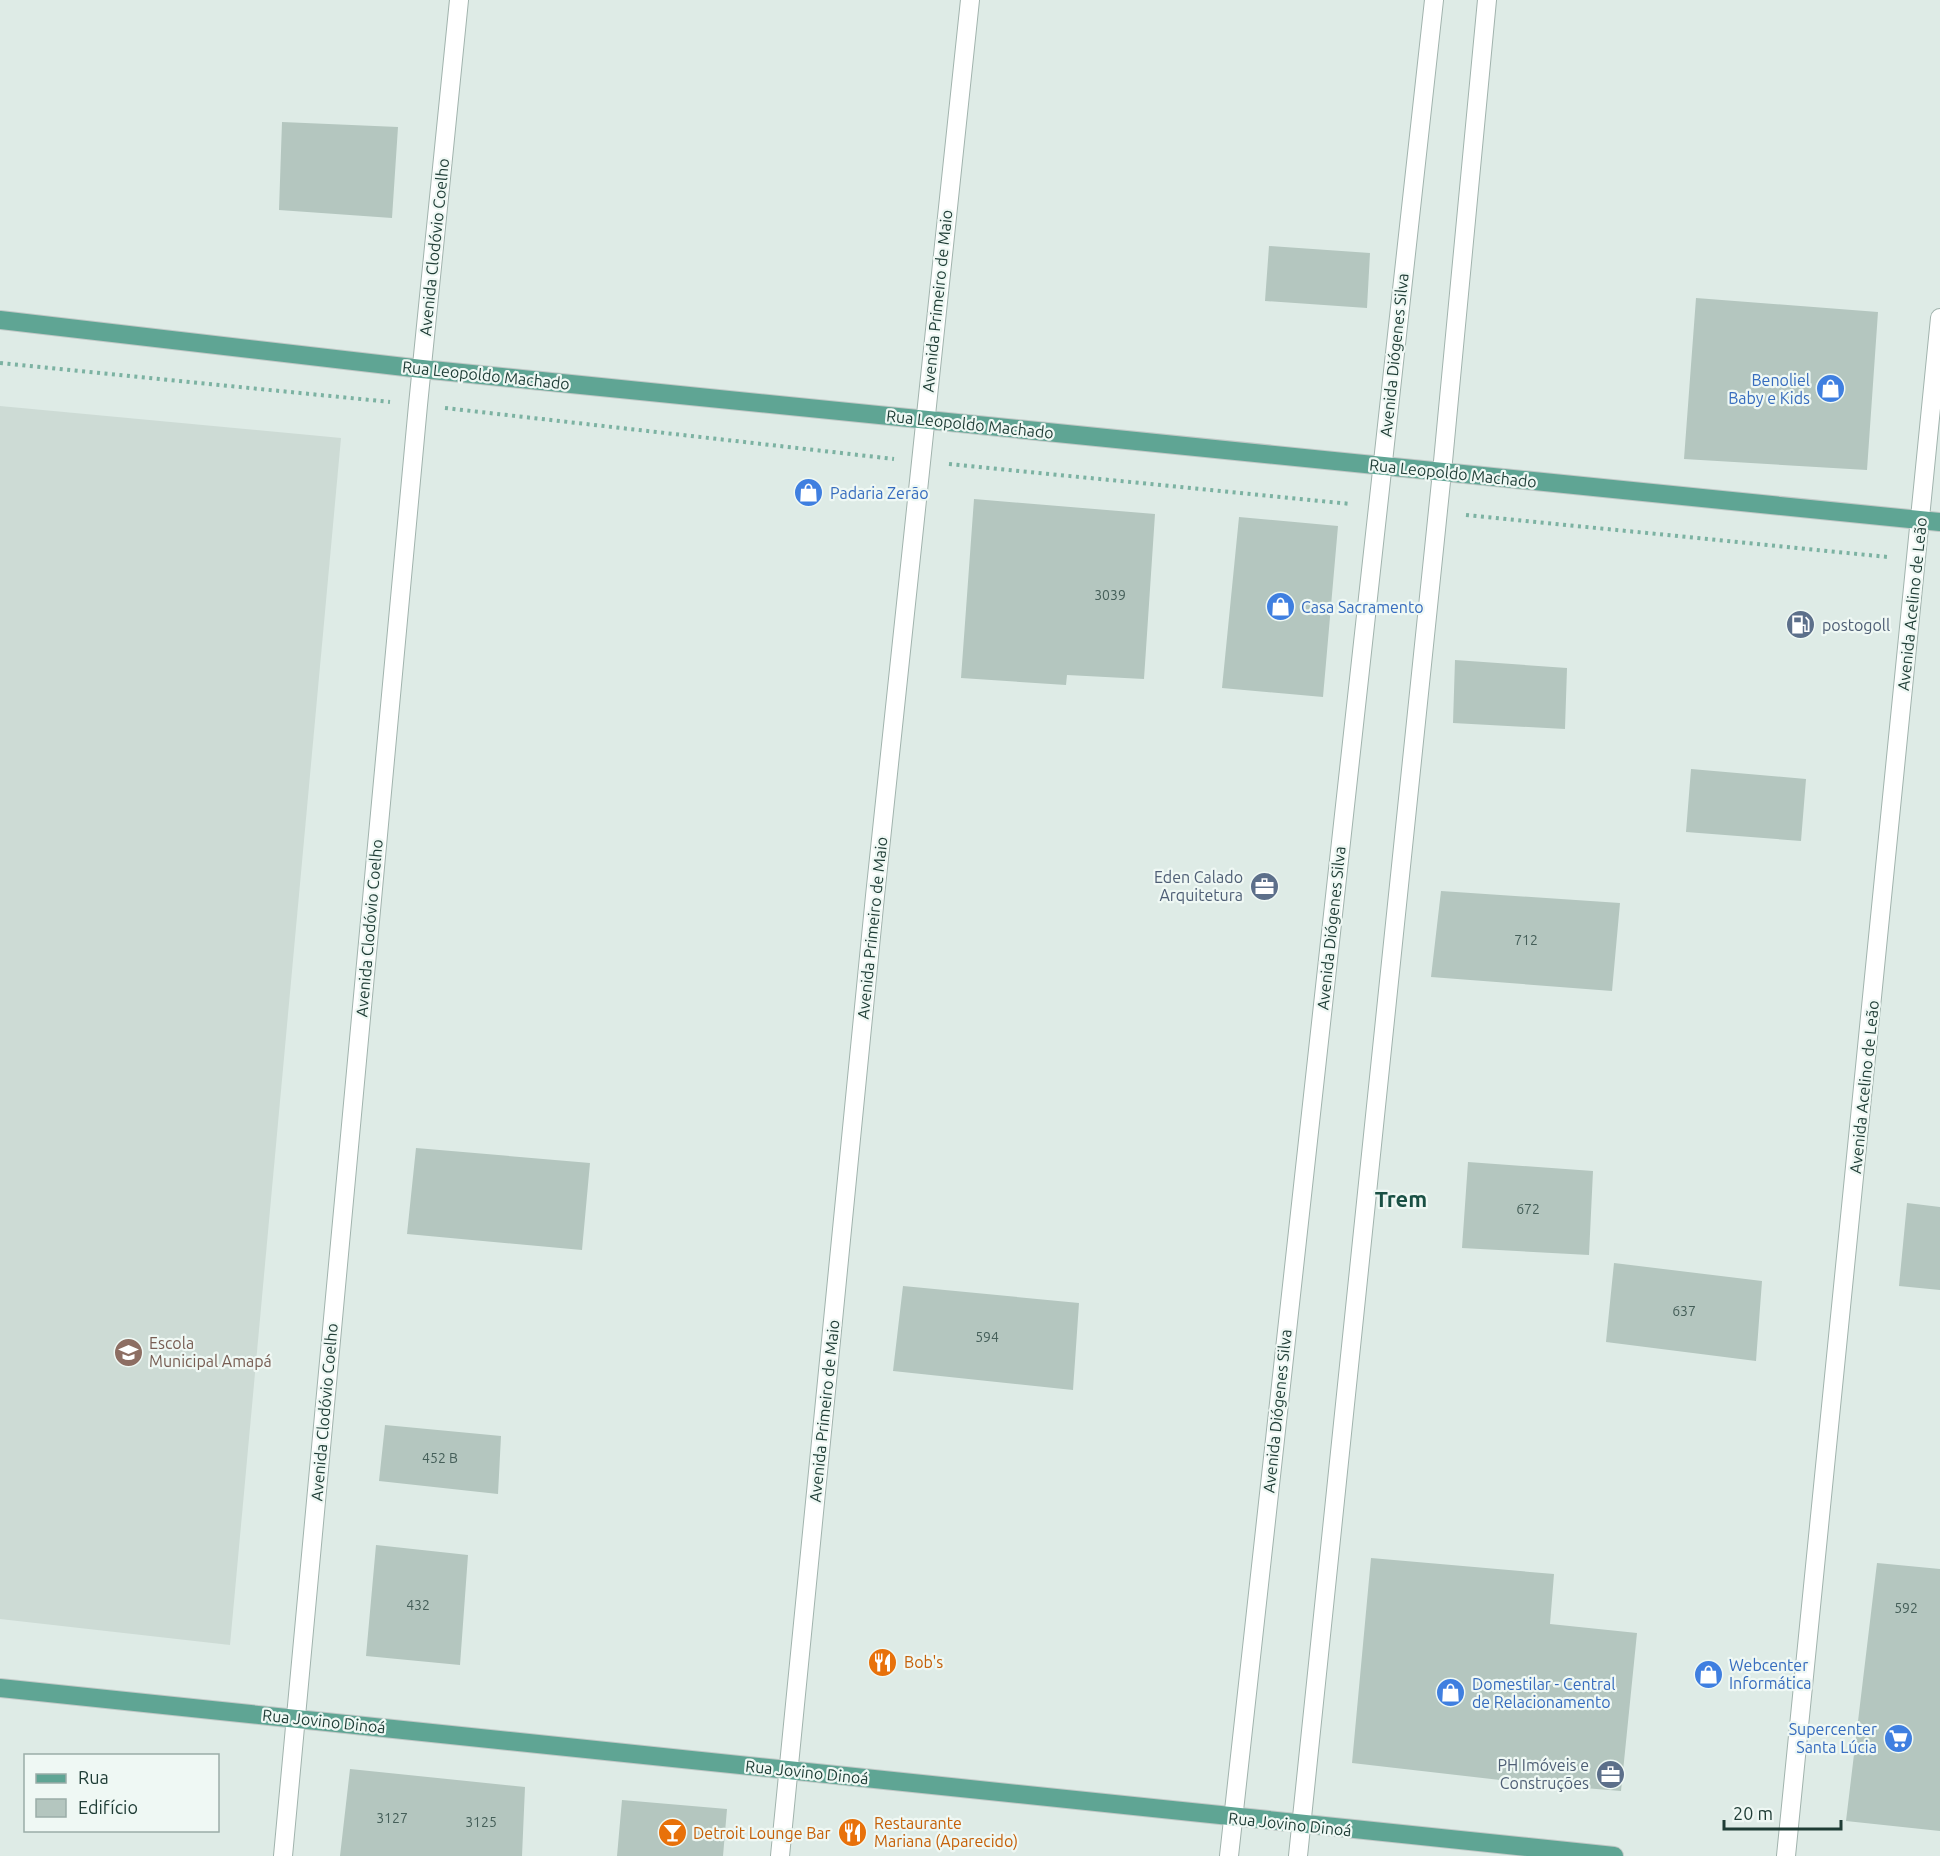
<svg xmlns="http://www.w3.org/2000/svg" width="1940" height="1856" viewBox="0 0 1940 1856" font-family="Ubuntu,sans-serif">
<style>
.built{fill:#cddbd5}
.building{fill:#b4c6bf}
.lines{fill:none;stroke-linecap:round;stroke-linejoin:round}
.street-casing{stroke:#a1b3ad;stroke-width:20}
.primary-casing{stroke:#c0c8c6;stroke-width:20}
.path{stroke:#7cb2a2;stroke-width:4;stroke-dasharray:3 4.5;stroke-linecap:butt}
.street{stroke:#fff;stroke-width:18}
.primary{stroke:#5fa594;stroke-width:18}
.labels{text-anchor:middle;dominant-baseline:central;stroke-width:4.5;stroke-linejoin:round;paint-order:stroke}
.number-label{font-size:14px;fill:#445e58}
.street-label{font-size:16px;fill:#1e3c35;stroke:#eff8f4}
.shop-label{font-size:16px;fill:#366cbe;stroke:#eff8f4;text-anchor:start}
.service-label{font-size:16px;fill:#4e5e75;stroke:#eff8f4;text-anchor:end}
.education-label{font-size:16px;fill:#785e54;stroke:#eff8f4;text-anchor:start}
.food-label{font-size:16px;fill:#c56008;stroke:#eff8f4;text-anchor:start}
.district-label{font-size:22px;font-weight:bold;fill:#195044;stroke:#eff8f4}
</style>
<rect width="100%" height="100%" fill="#deebe6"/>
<path class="built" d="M0 406 341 438 230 1645 0 1619Z"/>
<path class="building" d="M282 122 398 127 392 218 279 210Z
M1269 246 1370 253 1367 308 1265 301Z
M1696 298 1878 312 1867 470 1684 459Z
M974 499 1155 514 1144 679 1067 675 1066 685 961 678Z
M1239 517 1338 526 1323 697 1222 688Z
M1455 660 1567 668 1565 729 1453 723Z
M1691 769 1806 779 1801 841 1686 832Z
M1441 891 1620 903 1612 991 1431 977Z
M416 1148 590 1163 582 1250 407 1234Z
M1468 1162 1593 1171 1589 1255 1462 1248Z
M1907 1203 1940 1207V1290L1899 1286Z
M1614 1263 1762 1281 1756 1361 1606 1342Z
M903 1286 1079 1303 1073 1390 893 1371Z
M385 1425 501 1436 498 1494 379 1481Z
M376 1545 468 1555 460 1665 366 1656Z
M1371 1558 1554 1574 1550 1624 1637 1633 1621 1791 1535 1784 1352 1763Z
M1877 1563 1940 1569V1831L1846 1821Z
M350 1769 525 1787 522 1856H340Z
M622 1800 727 1809 723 1856H617Z"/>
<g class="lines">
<defs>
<path id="street" d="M283 1856 418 405 459 0
M780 1856 875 896 970 0
M1229 1856 1434 0
M1298 1856 1442 472 1487 0
M1786 1856 1940 318"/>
<path id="primary" d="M0 320 422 369 1940 522
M0 1688 1614 1856"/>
</defs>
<use href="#street" class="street-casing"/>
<use href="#primary" class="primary-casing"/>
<path class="path" d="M0 363 390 402
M445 408 894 459
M949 464 1351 504
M1466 515 1888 557"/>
<use href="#street" class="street"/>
<use href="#primary" class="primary"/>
</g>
<defs>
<symbol id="shop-disc" viewBox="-11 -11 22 22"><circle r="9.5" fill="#3f7fe0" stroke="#eff8f4"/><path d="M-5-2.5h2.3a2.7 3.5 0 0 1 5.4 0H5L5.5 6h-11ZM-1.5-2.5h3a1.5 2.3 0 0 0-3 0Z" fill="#fff"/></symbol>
<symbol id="fuel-disc" viewBox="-11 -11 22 22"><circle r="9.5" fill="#5c6f8a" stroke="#eff8f4"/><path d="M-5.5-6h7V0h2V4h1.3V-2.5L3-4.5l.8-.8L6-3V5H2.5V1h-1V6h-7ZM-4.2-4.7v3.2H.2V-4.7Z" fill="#fff"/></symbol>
<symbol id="office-disc" viewBox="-11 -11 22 22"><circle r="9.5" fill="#5c6f8a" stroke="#eff8f4"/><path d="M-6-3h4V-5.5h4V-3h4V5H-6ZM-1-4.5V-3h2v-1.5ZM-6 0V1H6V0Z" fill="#fff"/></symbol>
<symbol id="school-disc" viewBox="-11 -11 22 22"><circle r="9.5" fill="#8d6e63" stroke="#eff8f4"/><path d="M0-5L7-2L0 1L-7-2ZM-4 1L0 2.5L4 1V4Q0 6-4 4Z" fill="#fff"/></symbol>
<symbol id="restaurant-disc" viewBox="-11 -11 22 22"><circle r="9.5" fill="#e8710a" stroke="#eff8f4"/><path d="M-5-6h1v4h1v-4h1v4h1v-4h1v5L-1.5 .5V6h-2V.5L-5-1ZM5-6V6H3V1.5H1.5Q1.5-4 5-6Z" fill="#fff"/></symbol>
<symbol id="supermarket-disc" viewBox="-11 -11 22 22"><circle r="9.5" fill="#3f7fe0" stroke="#eff8f4"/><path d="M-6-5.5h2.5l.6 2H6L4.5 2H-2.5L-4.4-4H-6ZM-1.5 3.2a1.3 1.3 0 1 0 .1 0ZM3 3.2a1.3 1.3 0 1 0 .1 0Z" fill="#fff"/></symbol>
<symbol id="bar-disc" viewBox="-11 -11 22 22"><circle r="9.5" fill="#e8710a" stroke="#eff8f4"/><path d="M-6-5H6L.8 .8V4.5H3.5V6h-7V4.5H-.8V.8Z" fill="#fff"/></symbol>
</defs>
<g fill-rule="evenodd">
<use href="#shop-disc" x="1814" y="372" width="33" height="33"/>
<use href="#shop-disc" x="792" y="476" width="33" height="33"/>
<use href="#shop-disc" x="1264" y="590" width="33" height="33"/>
<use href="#fuel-disc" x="1784" y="608" width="33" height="33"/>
<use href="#office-disc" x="1248" y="870" width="33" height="33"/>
<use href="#school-disc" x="112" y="1336" width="33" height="33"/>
<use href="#restaurant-disc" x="866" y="1646" width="33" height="33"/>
<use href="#shop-disc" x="1692" y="1658" width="33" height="33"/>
<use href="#shop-disc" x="1434" y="1676" width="33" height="33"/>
<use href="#supermarket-disc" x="1882" y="1722" width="33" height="33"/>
<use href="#office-disc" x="1594" y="1758" width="33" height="33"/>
<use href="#restaurant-disc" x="836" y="1816" width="33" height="33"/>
<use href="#bar-disc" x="656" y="1816" width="33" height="33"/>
</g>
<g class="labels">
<g class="number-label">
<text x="1110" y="595">3039</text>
<text x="1526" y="940">712</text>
<text x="1528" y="1209">672</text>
<text x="1684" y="1311">637</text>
<text x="987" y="1337">594</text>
<text x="440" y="1458">452 B</text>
<text x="418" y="1605">432</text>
<text x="1906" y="1608">592</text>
<text x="392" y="1818">3127</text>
<text x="481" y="1822">3125</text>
</g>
<g class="street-label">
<text transform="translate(434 247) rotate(-84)">Avenida Clodóvio Coelho</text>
<text transform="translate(937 301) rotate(-84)">Avenida Primeiro de Maio</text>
<text transform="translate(1394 355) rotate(-84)">Avenida Diógenes Silva</text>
<text transform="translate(486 375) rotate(6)">Rua Leopoldo Machado</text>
<text transform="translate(970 424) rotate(6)">Rua Leopoldo Machado</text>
<text transform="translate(1453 473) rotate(6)">Rua Leopoldo Machado</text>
<text transform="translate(1912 604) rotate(-84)">Avenida Acelino de Leão</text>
<text transform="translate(369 928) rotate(-85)">Avenida Clodóvio Coelho</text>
<text transform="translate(872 928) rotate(-84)">Avenida Primeiro de Maio</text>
<text transform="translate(1331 928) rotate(-84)">Avenida Diógenes Silva</text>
<text transform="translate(1864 1087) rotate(-84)">Avenida Acelino de Leão</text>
<text transform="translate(824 1411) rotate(-84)">Avenida Primeiro de Maio</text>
<text transform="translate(1277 1411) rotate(-84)">Avenida Diógenes Silva</text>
<text transform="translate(324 1412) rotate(-85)">Avenida Clodóvio Coelho</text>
<text transform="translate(324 1721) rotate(6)">Rua Jovino Dinoá</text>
<text transform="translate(807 1772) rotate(6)">Rua Jovino Dinoá</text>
<text transform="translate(1290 1824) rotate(6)">Rua Jovino Dinoá</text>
</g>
<g class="shop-label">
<text x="1810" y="380" text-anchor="end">Benoliel<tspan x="1810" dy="18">Baby e Kids</tspan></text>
<text x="830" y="493">Padaria Zerão</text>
<text x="1301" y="607">Casa Sacramento</text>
<text x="1729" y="1665">Webcenter<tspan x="1729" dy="18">Informática</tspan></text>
<text x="1472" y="1684">Domestilar - Central<tspan x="1472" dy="18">de Relacionamento</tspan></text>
<text x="1877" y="1729" text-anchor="end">Supercenter<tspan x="1877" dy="18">Santa Lúcia</tspan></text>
</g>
<g class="service-label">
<text x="1822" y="625" text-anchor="start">postogoll</text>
<text x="1243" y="877">Eden Calado<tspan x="1243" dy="18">Arquitetura</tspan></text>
<text x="1589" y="1765">PH Imóveis e<tspan x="1589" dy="18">Construções</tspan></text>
</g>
<g class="education-label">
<text x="149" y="1343">Escola<tspan x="149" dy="18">Municipal Amapá</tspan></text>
</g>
<g class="food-label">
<text x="904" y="1662">Bob's</text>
<text x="874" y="1823">Restaurante<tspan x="874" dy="18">Mariana (Aparecido)</tspan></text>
<text x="693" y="1833">Detroit Lounge Bar</text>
</g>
<g class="district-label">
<text x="1401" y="1198">Trem</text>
</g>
</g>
<rect x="24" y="1754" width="195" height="78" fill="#eff8f4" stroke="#9bada8" stroke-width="1.5"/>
<rect x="36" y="1774" width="30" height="9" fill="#5fa594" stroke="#9bada8" stroke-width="1.5"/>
<text x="78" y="1784" font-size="18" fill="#1e3c35">Rua</text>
<rect x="36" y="1799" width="30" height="18" fill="#b4c6bf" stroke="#9bada8" stroke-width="1.5"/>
<text x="78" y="1814" font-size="18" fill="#1e3c35">Edifício</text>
<path d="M1724 1820v9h117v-9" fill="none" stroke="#1e3c35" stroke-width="3"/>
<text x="1733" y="1820" font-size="18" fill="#1e3c35" stroke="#eff8f4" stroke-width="4.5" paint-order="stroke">20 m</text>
</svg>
